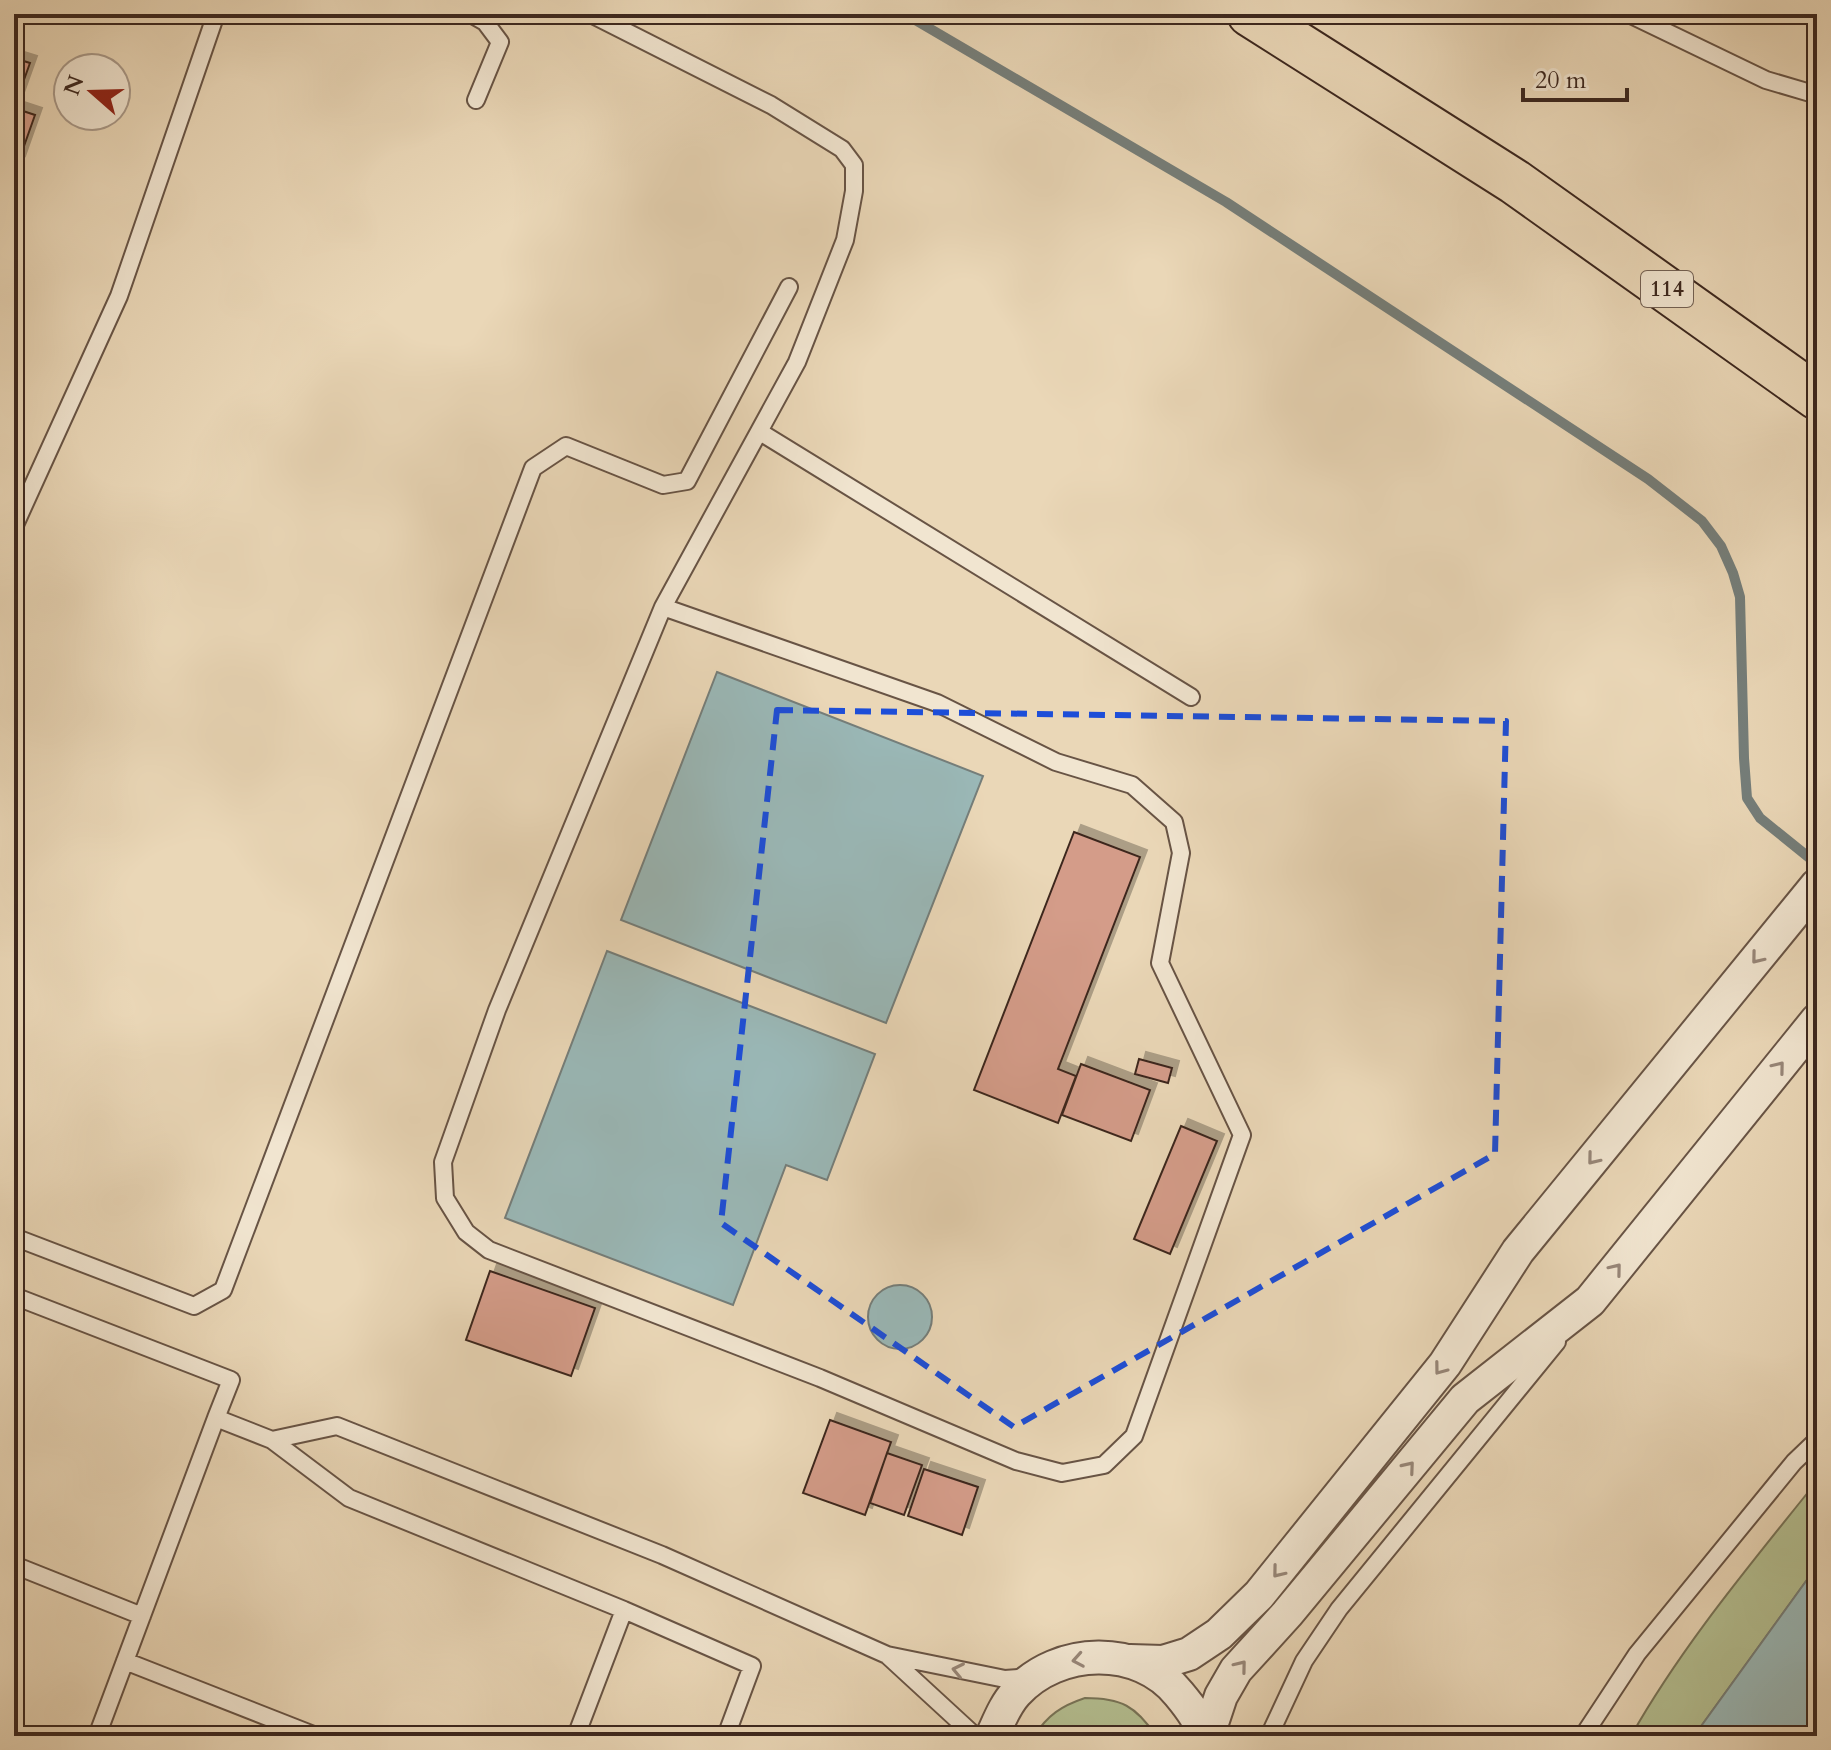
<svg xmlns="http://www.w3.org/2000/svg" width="1831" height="1750" viewBox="0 0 1831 1750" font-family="Cardo,serif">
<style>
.green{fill:#b4bf91;stroke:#787458;stroke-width:2}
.water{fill:#9ab8b7;stroke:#757e7a;stroke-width:2}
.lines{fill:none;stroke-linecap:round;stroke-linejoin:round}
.stream{stroke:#757e7a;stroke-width:10}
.building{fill:#d49c89;stroke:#3d281f;stroke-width:2;filter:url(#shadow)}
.service-casing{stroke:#685445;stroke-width:20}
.minor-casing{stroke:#685445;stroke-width:36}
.primary-casing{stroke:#3d281f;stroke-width:48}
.service{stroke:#f1e5d0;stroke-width:16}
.minor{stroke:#f1e5d0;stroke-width:32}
.primary{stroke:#ead7b7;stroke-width:44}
.oneway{stroke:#978678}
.marked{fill:none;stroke:#1d4ed8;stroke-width:6;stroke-dasharray:16 10;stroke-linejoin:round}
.labels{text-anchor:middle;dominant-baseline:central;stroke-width:6;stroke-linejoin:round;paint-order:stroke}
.shield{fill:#f1e5d0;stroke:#736154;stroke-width:2}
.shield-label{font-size:22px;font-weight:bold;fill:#3d281f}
</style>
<defs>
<filter id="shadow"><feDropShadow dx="7" dy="-7" stdDeviation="0" flood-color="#0004"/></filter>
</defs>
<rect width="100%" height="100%" fill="#ead7b7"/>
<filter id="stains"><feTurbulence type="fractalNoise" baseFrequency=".0025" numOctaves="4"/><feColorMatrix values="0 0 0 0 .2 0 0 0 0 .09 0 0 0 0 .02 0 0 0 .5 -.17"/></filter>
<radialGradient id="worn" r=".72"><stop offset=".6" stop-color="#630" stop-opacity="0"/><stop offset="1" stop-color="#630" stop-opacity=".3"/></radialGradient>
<path class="green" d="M1817 1481V1566L1694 1736H1631C1683 1644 1751 1564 1817 1481Z
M1085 1698C1121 1698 1136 1706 1156 1736H1034C1048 1715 1061 1706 1085 1698Z"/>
<path class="water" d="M717 672 983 776 886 1023 621 920Z
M607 951 875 1054 827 1180 786 1165 733 1305 505 1218Z
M868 1317a32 32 0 1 1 64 0a32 32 0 1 1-64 0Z
M1817 1566V1736H1694Z"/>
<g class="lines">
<path class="stream" d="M905 14 1226 202 1648 479 1702 521 1721 546 1733 573 1740 597 1744 758 1747 798 1760 818 1817 864"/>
</g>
<path class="building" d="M14 58 30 63 16 102 14 101Z
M14 108 35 115 18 163 14 161Z
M1074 832 1140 857 1058 1069 1076 1076 1058 1123 974 1090Z
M1139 1059 1172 1068 1168 1083 1135 1074Z
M1081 1064 1150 1090 1131 1141 1062 1115Z
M1181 1126 1217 1141 1170 1254 1134 1239Z
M490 1271 595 1308 571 1376 466 1340Z
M830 1420 891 1442 865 1515 803 1493Z
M887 1453 922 1465 904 1515 870 1503Z
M924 1469 978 1487 962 1535 908 1516Z"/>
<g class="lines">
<defs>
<path id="service" d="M471 14 485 22 500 42 476 100
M591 14 771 105 842 149 854 165V191L845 240 797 362 663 607 497 1010 443 1162 445 1198 466 1232 489 1250 820 1378 1016 1461 1062 1473 1104 1465 1134 1436 1242 1135 1160 963 1181 853 1174 822 1132 785 1056 762 937 703 663 607
M1629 14 1766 80 1817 95
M760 432 1191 697
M14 527 119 296 216 14
M14 1237 194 1306 223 1290 533 468 566 446 663 485 687 481 789 287
M14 1296 231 1380 216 1418 272 1440 349 1498 624 1610 752 1666 726 1736
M272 1440 337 1426 662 1555 887 1655
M14 1565 142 1616
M125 1661 316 1736
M97 1736 216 1418
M576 1736 624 1610
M975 1736 887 1655 1005 1679 1029 1677
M1269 1736 1304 1661 1339 1609 1557 1342
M1583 1736 1637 1654 1794 1462 1817 1440"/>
<path id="minor" d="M1130 1661 1163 1662 1189 1654 1219 1634 1259 1595 1445 1364 1518 1251 1817 885
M992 1736C999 1721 1005 1705 1016 1693 1058 1647 1139 1644 1179 1694 1189 1706 1201 1721 1204 1736
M1210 1736 1212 1723 1221 1696 1236 1670 1287 1614 1465 1399 1590 1301 1817 1020"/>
<path id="primary" d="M1250 14 1515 182 1817 397"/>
</defs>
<use href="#service" class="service-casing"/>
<use href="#minor" class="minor-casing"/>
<use href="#primary" class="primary-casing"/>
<use href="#service" class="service"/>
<use href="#minor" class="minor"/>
<use href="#primary" class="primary"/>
</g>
<defs><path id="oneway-chevron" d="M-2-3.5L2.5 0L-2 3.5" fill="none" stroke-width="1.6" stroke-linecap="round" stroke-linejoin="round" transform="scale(2)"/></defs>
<g class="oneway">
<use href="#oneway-chevron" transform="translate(1757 958) rotate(129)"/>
<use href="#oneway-chevron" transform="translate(1779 1067) rotate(-51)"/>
<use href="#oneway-chevron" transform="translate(1593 1159) rotate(129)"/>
<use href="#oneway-chevron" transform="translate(1616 1269) rotate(-51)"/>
<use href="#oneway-chevron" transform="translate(1440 1369) rotate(127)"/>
<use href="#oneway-chevron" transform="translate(1409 1467) rotate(-50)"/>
<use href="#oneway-chevron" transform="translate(1278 1572) rotate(129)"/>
<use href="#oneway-chevron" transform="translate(1078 1660) rotate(170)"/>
<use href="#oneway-chevron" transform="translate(1241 1666) rotate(-51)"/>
<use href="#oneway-chevron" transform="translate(958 1670) rotate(-168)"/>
</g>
<path class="marked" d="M777 710 1506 721 1495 1154 1014 1427 721 1223Z"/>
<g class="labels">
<rect class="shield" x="1641" y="271" width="52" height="36" rx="6"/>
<g class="shield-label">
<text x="1667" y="289">114</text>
</g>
</g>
<rect width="1831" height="1750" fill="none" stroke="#ead7b7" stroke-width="48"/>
<rect x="16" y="16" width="1799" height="1718" fill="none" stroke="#3d281f" stroke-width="4"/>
<rect x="24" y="24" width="1783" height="1702" fill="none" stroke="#3d281f" stroke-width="2"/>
<g transform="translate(92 92) rotate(290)"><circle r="38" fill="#f1e5d0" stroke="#a99989" stroke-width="2"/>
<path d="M0-6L14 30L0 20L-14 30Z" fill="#8f2418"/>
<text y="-12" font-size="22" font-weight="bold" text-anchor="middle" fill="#3d281f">N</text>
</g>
<path d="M1523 88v12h104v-12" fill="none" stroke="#3d281f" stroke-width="4"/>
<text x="1535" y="88" font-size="24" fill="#3d281f" stroke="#f1e5d0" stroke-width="6" paint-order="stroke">20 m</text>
<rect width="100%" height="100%" filter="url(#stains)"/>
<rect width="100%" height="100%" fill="url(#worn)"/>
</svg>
